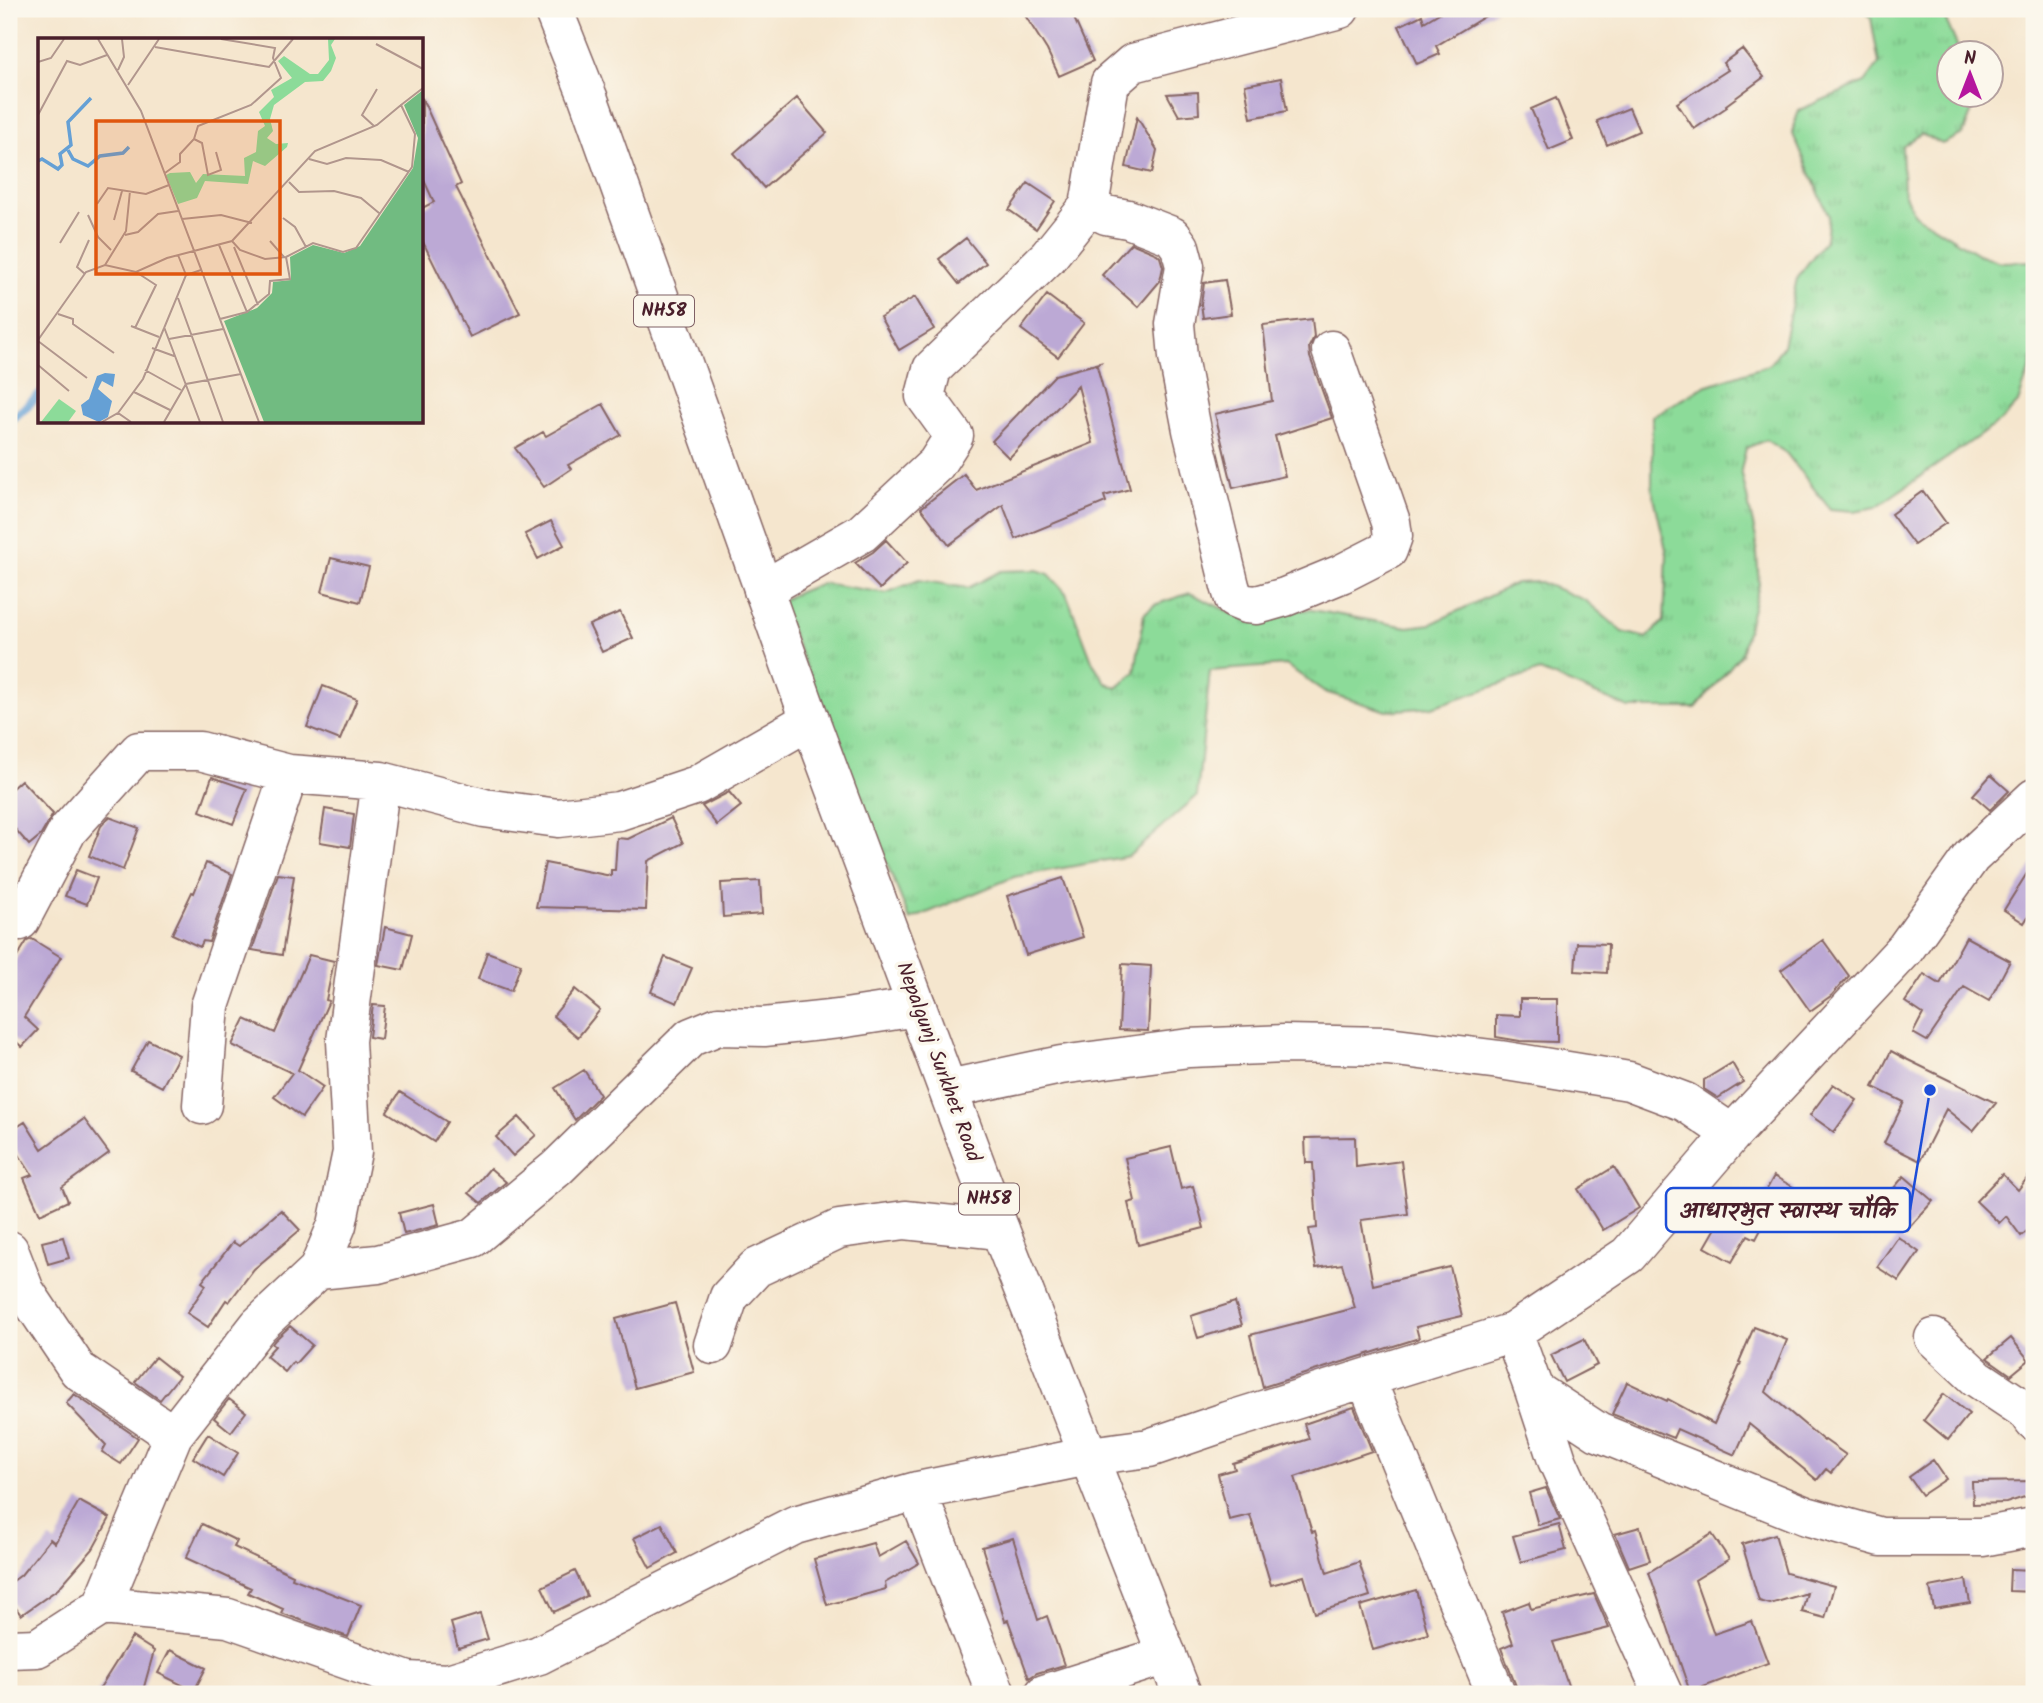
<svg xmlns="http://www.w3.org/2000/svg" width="2043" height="1703" viewBox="0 0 2043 1703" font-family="Kalam,'Playpen Sans Deva',sans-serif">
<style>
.grass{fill:url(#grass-tufts);stroke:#6b7d62;stroke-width:2}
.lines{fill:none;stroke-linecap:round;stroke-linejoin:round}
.stream{stroke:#65a0d5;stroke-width:9}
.building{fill:#bca9d5}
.minor-casing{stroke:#866564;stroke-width:41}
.major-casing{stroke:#866564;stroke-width:41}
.minor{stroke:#fff;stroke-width:38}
.major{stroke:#fff;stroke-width:38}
.labels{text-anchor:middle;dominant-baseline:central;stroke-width:7;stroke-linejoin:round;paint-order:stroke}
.shield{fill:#fbf7ec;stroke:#7f6065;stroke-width:2}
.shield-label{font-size:19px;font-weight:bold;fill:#4a1f2b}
.street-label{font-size:21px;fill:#4a1f2b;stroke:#fbf7ec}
.inset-river{fill:none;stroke:#65a0d5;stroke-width:3.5}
.inset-road{fill:none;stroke:#b1968d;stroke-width:2}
.view{fill:#e0560e;fill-opacity:0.15;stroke:#e0560e;stroke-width:3.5}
.inset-edge{fill:none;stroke:#4a1f2b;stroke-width:3.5}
.leader{fill:none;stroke:#1d4ed8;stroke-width:2.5}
.callout-dot{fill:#1d4ed8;stroke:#fbf7ec;stroke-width:2.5}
.callout{fill:#fbf7ec;stroke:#1d4ed8;stroke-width:2.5}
.callout-label{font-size:23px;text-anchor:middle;font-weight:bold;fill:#4a1f2b}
</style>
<defs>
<pattern id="grass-tufts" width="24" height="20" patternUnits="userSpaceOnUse" patternTransform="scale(1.75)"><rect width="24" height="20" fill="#8cdb99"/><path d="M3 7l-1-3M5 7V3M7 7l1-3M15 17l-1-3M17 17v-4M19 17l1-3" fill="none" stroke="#7abc84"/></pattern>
</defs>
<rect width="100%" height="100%" fill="#fbf7ec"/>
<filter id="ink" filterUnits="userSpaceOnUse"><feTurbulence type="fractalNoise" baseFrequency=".0143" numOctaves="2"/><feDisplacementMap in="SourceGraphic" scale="14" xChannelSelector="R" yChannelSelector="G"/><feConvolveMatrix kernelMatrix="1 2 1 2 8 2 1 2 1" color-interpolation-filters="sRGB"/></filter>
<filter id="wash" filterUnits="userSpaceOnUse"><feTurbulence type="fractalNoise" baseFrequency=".00686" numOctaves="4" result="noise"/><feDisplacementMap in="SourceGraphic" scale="28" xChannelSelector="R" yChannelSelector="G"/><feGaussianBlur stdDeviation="1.57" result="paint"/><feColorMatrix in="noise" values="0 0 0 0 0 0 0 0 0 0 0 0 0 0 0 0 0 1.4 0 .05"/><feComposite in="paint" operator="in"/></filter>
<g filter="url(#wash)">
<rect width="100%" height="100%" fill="#f5e6ce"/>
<path class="grass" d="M1864 9H1941L1960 52H1948V94L1970 95 1972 111 1963 134 1942 144 1921 134 1902 147 1904 193 1914 214 1978 254 2000 262 2034 261V355L2018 403 2002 420 1876 507 1854 511 1830 509 1786 453 1766 440 1746 448 1741 470 1756 538 1759 585 1741 654 1696 708H1629L1540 671 1432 707 1387 711 1325 692 1286 665 1210 671 1197 796 1129 856 1014 877 910 920 779 602 792 595 822 583 886 593 919 580 968 588 1001 571 1037 570 1049 574 1066 593 1093 663 1106 683 1117 688 1135 672 1144 614 1154 605 1190 593 1242 618 1279 609 1312 610 1408 627 1431 624 1516 583 1540 582 1585 600 1623 632 1647 638 1664 621 1667 554 1652 488V416L1705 386 1769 365 1783 346 1797 278 1826 239 1829 216 1792 132 1799 110 1865 82 1879 63 1871 18Z"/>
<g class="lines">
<path class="stream" d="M9 422 40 394"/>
</g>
<g id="blocks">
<path class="building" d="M1021 9H1070L1093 61 1059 76 1047 50Z
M1446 9H1497L1436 46 1440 54 1417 64 1399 26 1422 15 1424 22Z
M1742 49 1764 77 1726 105 1727 107 1694 129 1677 103 1728 70 1723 63Z
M1281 78 1287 111 1251 118 1245 85Z
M1198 92 1199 114 1179 116 1167 94Z
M422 98 461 184 456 187 520 313 470 337 422 240V208L434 202 422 176Z
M797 98 827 133 764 188 734 153Z
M1556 98 1573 140 1549 150 1531 109Z
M1629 108 1639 131 1607 145 1597 121Z
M1137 117 1157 150 1152 173 1126 167Z
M1028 183 1055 201 1036 229 1009 210Z
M966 238 986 263 959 284 939 259Z
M1131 243 1157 254 1160 257 1163 267 1160 281 1138 307 1102 275Z
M1225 280 1231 314 1203 318 1201 304 1204 283Z
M1047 295 1084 323 1058 357 1021 329Z
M915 297 934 329 899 350 880 317Z
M1312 319 1314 337 1309 347 1310 357 1332 418 1275 436 1285 476 1233 488 1215 414 1272 401 1263 325Z
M1100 363 1097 366 1130 489 1104 496 1106 502 1016 539 1003 505 949 545 921 508 964 474 976 490 1093 443 1078 386 1009 458 992 441 1055 375Z
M603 404 621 435 568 465 571 469 544 487 515 448 543 432 546 436Z
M1923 491 1946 523 1914 545 1891 514Z
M551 521 564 545 538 559 525 534Z
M886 540 907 563 880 589 855 563 873 552Z
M331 558 369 567 360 602 322 592Z
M620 612 633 638 602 652 589 625Z
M323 686 357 699 340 740 307 727Z
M1991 775 2009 791 1990 810 1973 795Z
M212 777 247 789 233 824 200 811Z
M21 780 53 814 41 835 29 845 9 822V791Z
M729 792 741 806 717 825 702 806Z
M325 809 354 814 350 847 320 842Z
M109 817 139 828 123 870 89 856 101 826Z
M671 818 683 843 648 861 646 910 536 907 545 863 611 876V870H615L617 838 628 839Z
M2034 862V907L2024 923 2004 910Z
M206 863 232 874 209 942 203 941 200 947 172 934 192 892 194 893Z
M76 870 97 878 87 904 65 896Z
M278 874 294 876 282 955 252 950Z
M1063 878 1083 937 1026 955 1007 896Z
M760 881 762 914 723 917 721 883Z
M385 927 412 934 403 970 378 965Z
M1966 937 2010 961 1989 1001 1964 987 1927 1041 1913 1033 1923 1014 1905 1002 1924 974 1940 984Z
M32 939 61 957 24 1017 38 1030 22 1047 11 1037 9 1041V970L27 941Z
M1823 940 1849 976 1832 995 1810 1011 1781 970Z
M1577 943 1608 944 1607 973 1575 971Z
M487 952 521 964 511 991 478 979Z
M309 955 334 961 326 1000 329 1001 298 1070 323 1087 302 1117 274 1097 292 1073 232 1045 245 1019 275 1033Z
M665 957 692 968 677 1003 651 992Z
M1122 964 1151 966 1148 1031 1119 1030Z
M575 989 600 1010 578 1037 553 1016Z
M1520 999H1557V1042L1520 1041 1496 1037V1015L1520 1016Z
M373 1005 385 1006 381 1039 369 1037Z
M148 1040 179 1055 162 1087 131 1071Z
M1891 1051 1902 1057 1996 1103 1973 1131 1946 1109 1920 1161 1884 1143 1904 1102 1873 1087Z
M1732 1063 1743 1082 1718 1098 1704 1089V1080Z
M584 1070 600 1095 575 1120 555 1088Z
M1833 1084 1857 1100 1834 1132 1810 1115Z
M400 1092 447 1122 434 1142 387 1112Z
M519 1117 536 1135 513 1156 496 1137Z
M84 1119 109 1153 62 1187 68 1201 40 1214 24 1178 32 1175 9 1139V1132L25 1122 42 1149Z
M1355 1137 1356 1167 1401 1161 1408 1214 1361 1220 1373 1285 1450 1267 1462 1316 1416 1327 1419 1338 1263 1387 1250 1335 1355 1308 1342 1264 1316 1268 1309 1229 1317 1228 1313 1163H1306L1305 1138Z
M1171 1147 1181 1189 1193 1186 1204 1228 1138 1245 1128 1203 1135 1201 1125 1158Z
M1614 1167 1639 1208 1603 1230 1578 1189Z
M490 1168 506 1182 481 1203 469 1193Z
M2034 1169V1225L2021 1236 2006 1216 1999 1223 1976 1201 2002 1174 2018 1190Z
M1774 1176 1795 1188 1781 1212 1761 1200Z
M1904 1176 1933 1201 1907 1230 1879 1206Z
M434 1204 439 1225 404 1234 399 1213Z
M1738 1204 1766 1220 1756 1239 1748 1235 1732 1262 1705 1247 1720 1221 1727 1225Z
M281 1210 300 1230 254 1269 229 1302 226 1300 208 1327 187 1313 206 1285 202 1282 233 1242 239 1246Z
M63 1237 69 1258 48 1264 42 1242Z
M1898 1237 1919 1252 1899 1281 1877 1267Z
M1235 1302 1242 1325 1198 1338 1191 1316Z
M675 1303 694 1372 635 1388 616 1319Z
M290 1326 312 1345 295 1364 293 1362 285 1372 266 1356 275 1346 272 1344 275 1340Z
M1754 1327 1787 1340 1766 1392 1824 1441 1825 1440 1846 1455 1831 1473 1826 1469 1817 1480 1749 1424 1735 1455 1677 1429 1673 1438 1612 1414 1627 1382 1667 1401 1668 1399 1714 1424 1741 1363 1739 1362Z
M2011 1338 2029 1360 2011 1375 1987 1358Z
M1584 1339 1597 1365 1564 1382 1551 1355Z
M155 1357 179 1376 160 1400 135 1382Z
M74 1394 138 1438 121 1464 102 1452 106 1445 66 1403Z
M1944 1394 1969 1414 1948 1440 1924 1420Z
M229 1399 246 1412 231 1432 214 1418Z
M1354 1407 1372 1451 1295 1477 1312 1532 1315 1531 1327 1573 1359 1562 1370 1596 1315 1613 1304 1576 1271 1585 1250 1515 1229 1520 1218 1474 1235 1469 1233 1463 1309 1439 1304 1424Z
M208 1434 238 1453 223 1477 193 1458Z
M1933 1460 1946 1479 1922 1495 1909 1477Z
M2034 1481V1494L2006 1503 1973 1504 1972 1482Z
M1546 1488 1560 1519 1538 1525 1529 1493Z
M79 1501 110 1518 93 1549 58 1589 21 1615 9 1598V1584L21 1575 50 1539 55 1543Z
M202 1524 237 1541 234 1547 293 1575 292 1578 361 1605 348 1637 281 1613 283 1609 248 1593 251 1588 186 1558Z
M662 1524 677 1553 650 1568 634 1538Z
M1559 1524 1566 1550 1521 1562 1513 1536Z
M1640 1527 1650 1560 1629 1567 1615 1534Z
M1712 1534 1729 1559 1695 1580 1714 1634 1752 1621 1768 1663 1690 1692 1649 1572Z
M1775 1534 1786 1573 1834 1586 1825 1618 1802 1612 1807 1593 1770 1604 1759 1601 1742 1544Z
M1013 1538 1038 1620 1047 1616 1064 1665 1037 1673 1029 1678 1008 1620 1005 1621 982 1547Z
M906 1541 919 1563 885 1583 886 1589 827 1605 814 1559 873 1543 878 1557Z
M2010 1569 2034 1570V1592L2009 1591Z
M575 1571 587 1596 554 1612 542 1587Z
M1966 1580 1970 1603 1934 1609 1930 1587Z
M1416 1590 1428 1634 1373 1650 1360 1606Z
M1594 1594 1609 1628 1553 1642 1571 1694H1517L1516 1686 1501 1648 1513 1643 1502 1612 1529 1602 1531 1609Z
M480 1614 488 1639 458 1648 451 1623Z
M132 1637 154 1651 142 1694H96Z
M170 1650 206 1668 194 1691 158 1673Z"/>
</g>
</g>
<g filter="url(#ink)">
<use href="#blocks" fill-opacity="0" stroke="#866564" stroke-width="2"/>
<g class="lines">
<defs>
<path id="minor" d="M1089 206 1106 215 1128 219 1172 236 1180 247 1185 266 1175 324 1178 357 1192 430 1230 586 1234 599 1246 604 1257 605 1285 597 1341 574 1388 550 1393 536 1391 522 1331 350
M763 590 862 533 936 464 954 436 925 396 932 369 1048 257 1089 206 1110 83 1133 63 1340 9
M20 921 68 830 139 751H200L289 774 381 781 484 808 558 818 619 811 697 785 810 720
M948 1089 1061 1065 1189 1048 1284 1044 1388 1046 1500 1060 1629 1081 1685 1102 1732 1134
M202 1105 210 1006 289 774
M9 1250 25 1291 78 1370 173 1435
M318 1270 378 1264 473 1238 557 1168 691 1037 718 1026 764 1027 839 1019 917 1007
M1513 1332 1534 1390 1598 1432 1806 1516 1881 1537H1982L2034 1527
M1934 1338 1977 1378 2028 1412 2034 1421
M713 1345 729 1297 756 1268 839 1229 905 1220 1000 1230
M1366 1379 1496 1694
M1534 1390 1557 1460 1663 1694
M917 1491 996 1694
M102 1606 228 1618 408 1681 448 1683 539 1655 795 1525 917 1491 1089 1456 1149 1448 1228 1421 1513 1332 1628 1255 1732 1134 1905 949 1971 857 2034 798
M9 1649 37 1648 102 1606 173 1435 259 1325 318 1270 337 1225 352 1152 346 1041 381 781
M1044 1694 1167 1655"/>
<path id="major" d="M553 9 588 97 810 720 1000 1230 1182 1694"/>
</defs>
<use href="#minor" class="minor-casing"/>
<use href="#major" class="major-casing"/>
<use href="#minor" class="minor"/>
<use href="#major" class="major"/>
</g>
</g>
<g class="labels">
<g class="shield">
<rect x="634" y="295.5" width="60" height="31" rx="5"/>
<rect x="959" y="1183.5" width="60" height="31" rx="5"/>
</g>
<g class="shield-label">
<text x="664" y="311">NH58</text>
<text x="989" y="1199">NH58</text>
</g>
<g class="street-label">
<text transform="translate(938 1062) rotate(70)">Nepalgunj Surkhet Road</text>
</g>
</g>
<g transform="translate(38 38)">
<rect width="385" height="385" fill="#f5e6ce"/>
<path d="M290 1H297L293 7 298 20 293 33 285 43 267 44 236 67 232 81 235 93 229 100 238 106 250 105 249 109 227 128 215 123 210 146 167 143 159 160 140 166 128 137 132 135 152 134 158 145 165 136 207 138 206 120 218 114 220 93 227 88 221 74 236 59 233 52 254 40 240 23 246 18 272 36H280L291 22Z" fill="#8cdb99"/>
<path d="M385 52V384H226L186 283 219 270 234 255 235 244 253 242 252 219 275 207 306 215 322 208 375 130 380 100 366 67Z" fill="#71bb81"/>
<path d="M21 361 38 373 30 384H3Z" fill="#8cdb99"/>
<path d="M67 335 77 336 75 349 64 343 60 351 74 363 70 379 61 384 45 377 43 367 51 361 59 338Z" fill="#65a0d5"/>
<path class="inset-river" d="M30 112 35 121 50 128 62 118 85 115 91 109M0 123 4 121 20 131 24 127 22 116 33 107 30 84 53 60"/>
<path class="inset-road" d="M60 1 103 73 221 384M338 6 385 31M117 9 231 29 255 1M0 24 13 20 26 1M80 32 86 19 84 1M90 47 121 1M0 77 29 23 42 27 69 17M336 88 324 77 339 51M156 101 164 105 170 137 183 132 178 114M271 121 289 126 308 120 343 122 371 134M127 135 142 124V116L156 101 160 88 213 67 243 40 235 20 237 10 183 1M251 144 261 154 296 153 323 160 341 175M59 166 70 150 108 156 131 147M50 177 60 199 73 212M245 180 257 189 268 209M144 181 183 177 214 185M76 182 84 153M87 197 100 194 120 176 140 173M194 203 202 212 227 221 248 219 275 205 305 214 318 210 374 129 377 96 363 67 385 50M232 203 246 219M22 205 41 174M181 207 209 274 182 281M196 209 220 267M140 217 148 237M67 227 88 193 92 153M47 236 39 229 51 202M140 260 185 384M209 274 231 256 232 243 252 241 248 219M20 276 35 281V286L76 315M93 288 121 299M126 289 162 384M97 290 118 247 98 234M131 301 185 291M0 302 48 234 67 227 98 234 129 220 194 203 277 113 339 87 363 67M0 303 49 340M114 310 136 318M0 327 31 353M107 332 143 352M96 354 132 372M80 375 105 341 148 237 163 232M64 384 80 375 93 384M126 384 148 346 203 336"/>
<path class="view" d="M58 83H242V236H58Z"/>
<rect width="385" height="385" class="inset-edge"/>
</g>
<path class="leader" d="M1930 1090L1910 1210"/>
<circle class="callout-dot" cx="1930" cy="1090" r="7"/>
<rect class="callout" x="1666" y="1188" width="244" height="44" rx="7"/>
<g class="callout-label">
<text x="1788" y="1218">आधारभुत स्वास्थ चौकि</text>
</g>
<rect width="2043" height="1703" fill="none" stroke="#fbf7ec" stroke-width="35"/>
<g transform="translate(1970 74)"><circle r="33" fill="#fbf7ec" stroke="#b4a19f" stroke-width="2"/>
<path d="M0-5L12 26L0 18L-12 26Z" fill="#b5179e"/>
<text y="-10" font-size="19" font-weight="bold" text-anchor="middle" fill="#4a1f2b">N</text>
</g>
</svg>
